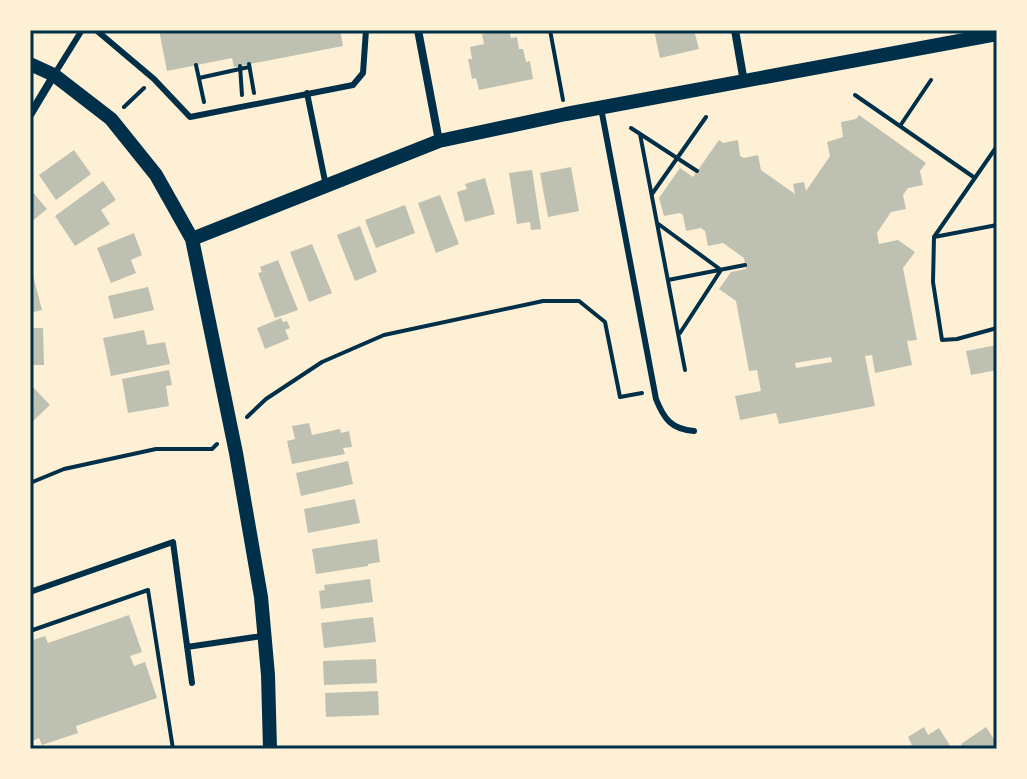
<svg xmlns="http://www.w3.org/2000/svg" width="1027" height="779" viewBox="0 0 1027 779" font-family="'Fira Sans Condensed',sans-serif">
<style>
.building{fill:#bec0b2;fill-rule:evenodd}
.lines{fill:none;stroke-linecap:round;stroke-linejoin:round}
.path{stroke:#003049;stroke-width:4}
.service{stroke:#003049;stroke-width:6}
.minor{stroke:#003049;stroke-width:8}
.tertiary{stroke:#003049;stroke-width:14}
.neatline{fill:none;stroke:#003049;stroke-width:3}
</style>
<rect width="100%" height="100%" fill="#fdf0d5"/>
<path class="building" d="M159 30H340L343 46 234 67 232 58 167 71Z
M509 30 511 38 517 37 519 49H523L526 62 530 61 533 79 479 90 476 78 472 79 468 59H472L470 47 484 44 482 34Z
M654 30H694L699 49 660 58Z
M859 115 926 163 920 171 923 185 908 188 903 195 906 209 891 212 877 233 879 244 898 240 915 252 903 268 917 340 907 341 912 365 875 373 872 355 865 356 875 406 779 424 776 413 740 420 735 396 761 391 757 370 749 371 736 301 719 289 731 272 746 269 744 258 723 243 708 246 705 231 701 228 686 231 683 215 680 213 664 216 659 198 680 168 693 177 719 140 723 143 738 140 740 156 744 158 758 155 761 170 795 194 793 184 804 182 806 191 830 156 827 142 843 137 841 122 856 119ZM831 357 832 362 796 368 795 363Z
M74 150 91 174 56 200 39 175Z
M571 167 579 211 548 217 540 173Z
M532 170 541 229 531 230 530 222 517 224 509 173Z
M485 178 495 214 465 222 457 192 467 189 465 184Z
M103 181 116 200 101 210 110 224 75 246 55 216Z
M30 189 47 209 30 223Z
M440 195 459 244 436 253 418 203Z
M405 205 415 233 376 248 365 220Z
M360 226 377 272 355 281 337 235Z
M134 233 142 255 131 260 136 273 111 283 97 248Z
M312 244 332 293 309 302 290 252Z
M278 260 298 310 275 318 258 273 262 272 260 267Z
M30 264 42 310 30 313Z
M148 287 154 310 114 319 108 296Z
M281 318 283 322 287 321 290 328 285 330 289 339 265 349 257 328Z
M30 328H43L44 365H30Z
M144 330 147 345 165 342 170 364 111 376 103 338Z
M997 345V370L971 375 966 351Z
M169 370 172 385 166 386 169 406 128 413 122 379Z
M30 384 50 405 30 424Z
M309 423 312 435 340 429 341 433 349 431 352 447 343 448 345 454 292 464 287 441 295 439 292 426Z
M348 461 353 484 301 496 296 473Z
M355 499 360 523 308 533 304 509Z
M377 539 380 562 368 564V566L316 574 312 549Z
M370 579 373 602 321 609 319 591 325 590 324 585Z
M129 615 142 652 130 656 134 666 145 662 157 698 76 726 78 733 42 745 39 738 30 742V641L45 636 48 643Z
M373 617 376 642 324 648 321 623Z
M376 659 377 683 324 685 323 661Z
M378 691 379 715 326 717 325 693Z
M924 727 928 735 939 728 952 749H911L909 746 912 745 908 737Z
M986 727 997 744V749H964L961 744Z"/>
<g class="lines">
<path class="path" d="M550 30 563 100
M249 64 254 93
M196 65 204 102
M240 66 242 95
M199 78 249 67
M855 95 975 178
M124 107 144 88
M900 126 931 80
M631 128 697 171
M640 134 685 370
M997 146 934 237 933 282 942 340 957 339 997 328
M652 194 706 117
M657 223 721 270 680 333
M934 237 997 225
M668 280 745 265
M247 417 266 399 322 362 384 335 543 301H579L605 322 620 397 642 393
M30 483 64 469 156 449H212L217 444
M30 631 148 590 173 749"/>
<path class="service" d="M96 30 154 79 190 117 353 85 363 73 366 30
M54 75 82 30
M307 93 326 186
M601 108 656 399C664 419 671 429 694 431
M30 592 173 542 192 683
M187 647 262 636"/>
<path class="minor" d="M418 30 439 141
M735 30 744 82
M30 115 54 75"/>
<path class="tertiary" d="M30 64 54 75 111 119 156 175 192 239 236 453 261 597 268 675 270 749
M192 239 439 141 566 114 997 34"/>
</g>
<rect width="1027" height="779" fill="none" stroke="#fdf0d5" stroke-width="64"/>
<rect x="32" y="32" width="963" height="715" class="neatline"/>
</svg>
